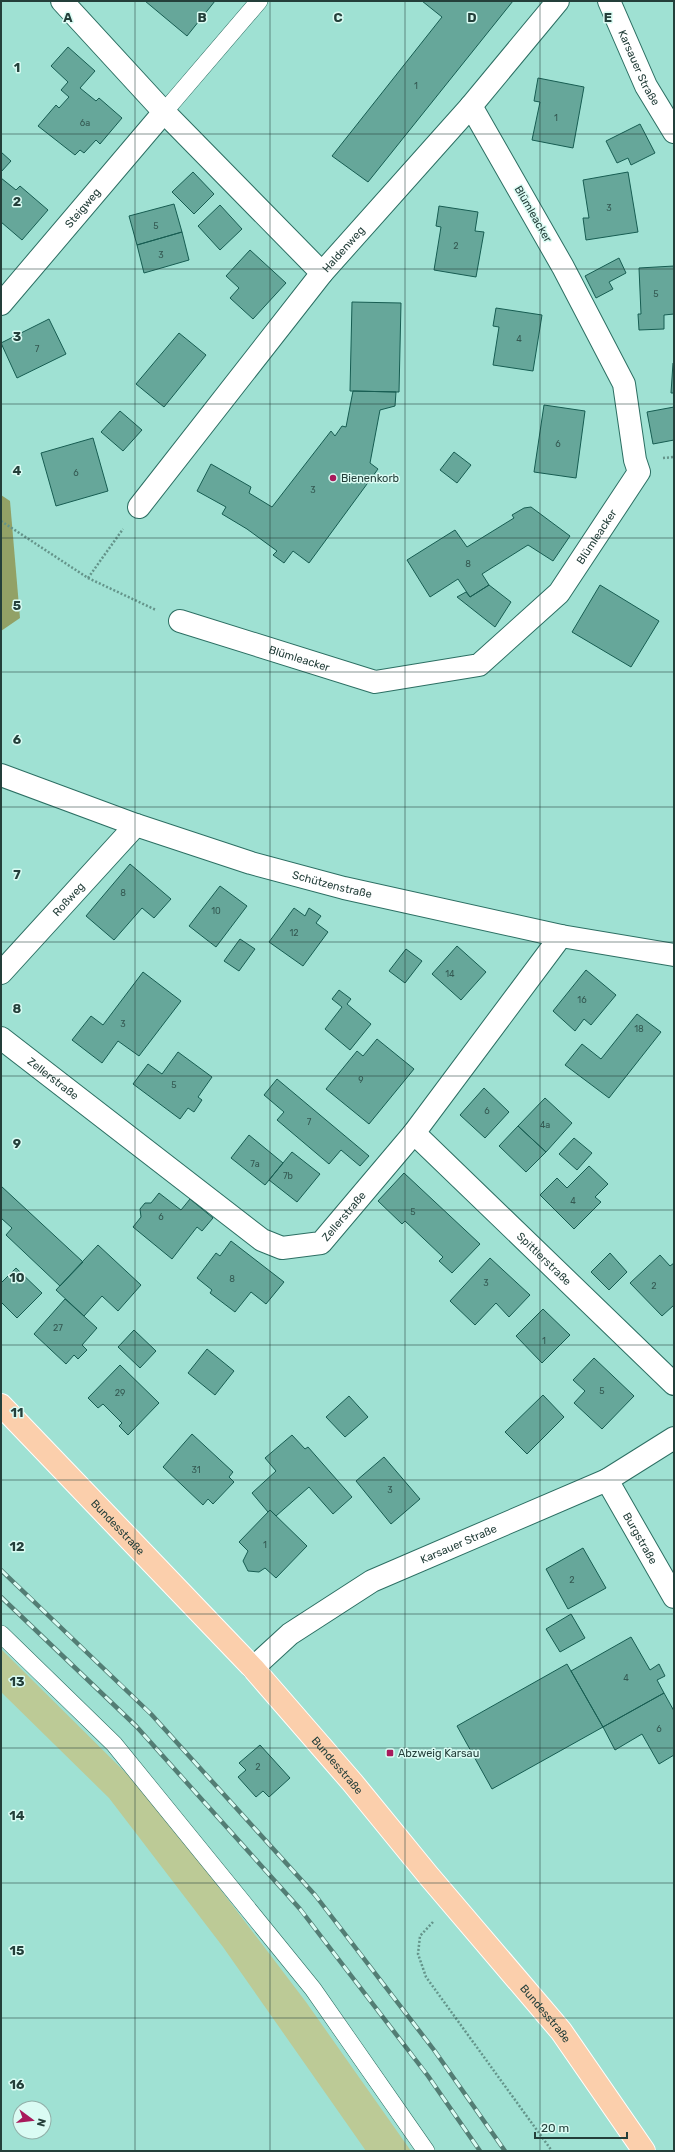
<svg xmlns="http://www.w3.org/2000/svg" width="675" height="2152" viewBox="0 0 675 2152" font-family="Rubik,sans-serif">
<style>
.green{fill:#bcca96}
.forest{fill:#92a166}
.building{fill:#66a79a;stroke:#175d52}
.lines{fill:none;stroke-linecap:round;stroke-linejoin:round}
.service-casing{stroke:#2c6f63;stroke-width:18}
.minor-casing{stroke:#2c6f63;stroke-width:24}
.tertiary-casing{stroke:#2c6f63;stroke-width:24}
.primary-casing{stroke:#fff;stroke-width:24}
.path{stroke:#64948a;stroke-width:2.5;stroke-dasharray:2 2;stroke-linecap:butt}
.service{stroke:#fff;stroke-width:17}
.minor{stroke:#fff;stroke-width:22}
.tertiary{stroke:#fff;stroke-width:22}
.primary{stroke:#fbcfac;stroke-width:22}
.rail-casing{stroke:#537d74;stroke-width:4.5}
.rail{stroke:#dafbf3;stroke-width:3;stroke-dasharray:9;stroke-linecap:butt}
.grid{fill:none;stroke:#243f3a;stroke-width:1;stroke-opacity:0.55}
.poi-dot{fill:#a81a5b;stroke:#dafbf3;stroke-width:1.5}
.labels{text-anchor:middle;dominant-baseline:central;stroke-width:3;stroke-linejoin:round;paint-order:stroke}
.number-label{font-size:9px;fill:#345952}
.street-label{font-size:11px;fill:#243f3a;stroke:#dafbf3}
.poi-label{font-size:11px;fill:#243f3a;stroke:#dafbf3;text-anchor:start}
.grid-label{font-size:13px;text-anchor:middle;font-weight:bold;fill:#243f3a;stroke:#dafbf3;stroke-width:3;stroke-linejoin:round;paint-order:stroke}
</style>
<rect width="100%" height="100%" fill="#9fe1d3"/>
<path class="green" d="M1 1649 135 1782 189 1848 306 2002 411 2151H366L223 1947 109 1798 1 1692Z"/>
<path class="forest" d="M1 495 10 501 20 618 1 631Z"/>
<path class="building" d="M145 1H215L187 36Z
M422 1H513L368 182 332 156 442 17Z
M68 47 95 71 80 88 96 101 99 98 122 118 100 144 96 140 84 153 80 150 75 155 38 126 56 105 59 108 69 97 61 90 68 82 51 66Z
M538 78 584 87 573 148 532 140 540 102 534 101Z
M640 124 655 153 631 165 628 158 617 163 606 141Z
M1 152 11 161 1 172Z
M193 172 214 194 194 214 172 192Z
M628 172 638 232 586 240 583 218H589L583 180Z
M1 178 16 190 20 186 48 210 22 240 1 222Z
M174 204 182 232 137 245 129 216Z
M220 205 242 229 220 250 198 226Z
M439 206 478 212 475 231 484 232 476 277 434 270 441 227 436 226Z
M182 232 189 260 144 273 137 245Z
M250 250 286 283 253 319 230 298 239 288 226 276Z
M619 258 626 273 609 282 613 289 596 298 585 276Z
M674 266V314L664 315V329L639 330 638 314H641L639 268Z
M352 302 401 303 399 392 350 391Z
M496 308 542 315 533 371 493 365 499 327 493 326Z
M49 319 66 354 17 378 1 343Z
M179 333 206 355 164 407 136 384Z
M673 363H674V393H671Z
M353 391 396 392 395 406 380 410 370 463 378 469 309 563 293 551 284 563 273 555 277 551 247 529 222 514 226 507 197 491 211 464 251 487 249 493 272 507 331 431 335 436 342 426 346 427Z
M544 405 585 411 576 478 534 472Z
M674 407V440L653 444 647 412Z
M120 411 142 430 123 451 101 432Z
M93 438 108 491 56 506 41 453Z
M454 452 471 465 457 483 440 470Z
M531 507 570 536 553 561 528 545 482 574 489 585 470 597 458 579 430 597 407 560 455 530 467 547 514 518 512 515 524 508Z
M489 585 511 602 495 627 457 597 466 592 470 597Z
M600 585 659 621 631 667 572 632Z
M130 864 171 899 154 918 142 908 114 940 86 916Z
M220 886 247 906 216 947 189 926Z
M294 908 305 916 309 908 321 916 316 923 328 932 303 966 269 942Z
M240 939 255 949 239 971 224 961Z
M457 946 486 972 461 1000 432 974Z
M406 949 422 961 405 983 389 971Z
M586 970 616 995 591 1025 584 1019 575 1031 553 1011Z
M143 972 181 1001 139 1056 118 1041 102 1063 72 1040 91 1016 103 1025Z
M339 990 351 999 347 1004 371 1024 350 1050 325 1029 342 1007 332 999Z
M637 1014 661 1032 609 1098 565 1065 582 1044 601 1059Z
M377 1039 414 1069 369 1124 326 1089 357 1051 363 1056Z
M178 1052 212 1077 198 1097 202 1100 194 1112 188 1108 180 1119 133 1084 148 1064 162 1074Z
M277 1079 369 1156 360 1166 341 1150 329 1164 277 1120 284 1112 264 1095Z
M484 1088 509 1112 485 1138 460 1115Z
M545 1098 572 1123 546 1152 518 1126Z
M518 1126 546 1152 526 1172 499 1146Z
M249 1135 283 1163 265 1185 231 1158Z
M574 1138 592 1153 577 1170 559 1154Z
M292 1152 320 1174 297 1202 269 1180Z
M589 1166 608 1184 595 1197 601 1202 574 1229 540 1195 557 1178 567 1188Z
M404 1173 480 1244 452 1273 439 1261 443 1257 405 1221 402 1224 378 1201Z
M1 1186 83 1262 60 1286 6 1235 12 1228 1 1218Z
M159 1193 181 1210 190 1199 213 1218 202 1231 197 1227 172 1259 133 1227 141 1217 140 1209 145 1203H151Z
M231 1241 284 1282 266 1304 251 1292 235 1312 210 1293 212 1290 197 1278 216 1253 220 1256Z
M98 1245 141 1285 118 1311 102 1296 84 1316 56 1290Z
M610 1253 627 1272 609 1290 591 1272Z
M660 1255 670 1266 674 1263V1305L662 1316 630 1283Z
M490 1258 530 1295 509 1317 496 1303 475 1325 450 1301Z
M16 1268 42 1293 17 1318 1 1302V1283Z
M65 1299 97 1328 82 1345 87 1350 78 1359 74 1355 66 1364 34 1334Z
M543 1309 570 1335 542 1363 516 1336Z
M134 1330 156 1351 140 1368 118 1347Z
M207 1349 234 1371 215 1395 188 1373Z
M594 1358 634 1396 602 1429 574 1403 585 1391 573 1380Z
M120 1365 159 1403 128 1435 119 1426 122 1423 103 1404 98 1408 88 1398Z
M543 1395 564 1417 527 1454 505 1432Z
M349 1396 368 1417 345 1437 326 1417Z
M192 1434 233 1472 229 1477 234 1482 213 1504 208 1499 203 1505 163 1467Z
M292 1435 305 1449 308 1447 352 1497 333 1514 309 1487 276 1516 270 1510 268 1512 252 1493 276 1471 265 1458Z
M384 1457 420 1499 391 1524 356 1481Z
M270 1510 307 1546 276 1578 265 1568 259 1572 248 1571 243 1561 248 1551 239 1542Z
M583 1548 606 1588 568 1609 546 1569Z
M571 1614 585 1638 560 1652 546 1629Z
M631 1637 650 1670 659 1664 665 1676 657 1680 664 1693 603 1727 571 1671Z
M567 1664 603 1727 492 1789 457 1726Z
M664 1693 674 1711V1755L659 1764 642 1734 615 1750 603 1727Z
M260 1745 290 1778 269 1797 263 1791 256 1797 238 1777 246 1770 239 1763Z"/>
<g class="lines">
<defs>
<path id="service" d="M164 112 259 1
M1 1634 114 1744 313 1989 426 2151"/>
<g id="minor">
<path d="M62 1 164 112 322 273"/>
<path id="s1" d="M1 304 164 112"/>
<path id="s2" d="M139 507 322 273 471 106 558 1"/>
<path id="s3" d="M180 621 375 682 479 665 559 593 639 472 635 460 624 384 563 267 471 106"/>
<path id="s4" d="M1 775 136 825 251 863 344 888 561 936 674 955"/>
<path id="s5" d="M1 973 136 825"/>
<path id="s6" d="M1 1038 262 1240 282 1248 321 1243 414 1133 561 936"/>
<path id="s7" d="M414 1133 674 1384"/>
<path id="s8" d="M607 1480 674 1597"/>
</g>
<g id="tertiary">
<path id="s9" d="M609 1 646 86 674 132"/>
<path id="s10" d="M253 1668 290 1634 372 1581 607 1480 674 1438"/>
</g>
<g id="primary">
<path id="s11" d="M1 1405 253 1668 352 1782 428 1875 561 2031 644 2151"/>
</g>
</defs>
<use href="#service" class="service-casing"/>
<use href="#minor" class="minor-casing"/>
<use href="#tertiary" class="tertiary-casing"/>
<use href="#primary" class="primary-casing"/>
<path class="path" d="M663 458 674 457
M1 521 88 578 156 610
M88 578 123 529
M433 1922 420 1936 418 1954 426 1977 552 2151"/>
<use href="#service" class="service"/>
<use href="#minor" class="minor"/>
<use href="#tertiary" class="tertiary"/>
<use href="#primary" class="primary"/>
<defs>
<path id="rail" d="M1 1570 151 1714 315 1895 434 2050 505 2151
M1 1597 136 1726 300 1909 428 2076 480 2151"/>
</defs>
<use href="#rail" class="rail-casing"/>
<use href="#rail" class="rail"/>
</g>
<path class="grid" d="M135 1V2151M270 1V2151M405 1V2151M540 1V2151M1 134H674M1 269H674M1 404H674M1 538H674M1 672H674M1 807H674M1 942H674M1 1076H674M1 1210H674M1 1345H674M1 1480H674M1 1614H674M1 1748H674M1 1883H674M1 2018H674"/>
<g class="poi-dot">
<circle cx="333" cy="478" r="4"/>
<rect x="386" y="1749" width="8" height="8" rx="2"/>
</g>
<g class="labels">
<g class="number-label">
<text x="416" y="86">1</text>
<text x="556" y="118">1</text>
<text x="85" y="123">6a</text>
<text x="609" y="208">3</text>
<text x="156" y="226">5</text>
<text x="456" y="246">2</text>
<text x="161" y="255">3</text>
<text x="656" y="294">5</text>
<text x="519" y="339">4</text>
<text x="37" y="349">7</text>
<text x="558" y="444">6</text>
<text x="76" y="473">6</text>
<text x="313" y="490">3</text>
<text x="468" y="564">8</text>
<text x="123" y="893">8</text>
<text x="216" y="911">10</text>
<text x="294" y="933">12</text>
<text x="450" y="974">14</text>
<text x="582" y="1000">16</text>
<text x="123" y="1024">3</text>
<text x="639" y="1029">18</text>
<text x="361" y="1080">9</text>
<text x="174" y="1085">5</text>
<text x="487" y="1111">6</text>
<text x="309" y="1122">7</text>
<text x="545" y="1125">4a</text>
<text x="255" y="1164">7a</text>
<text x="288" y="1176">7b</text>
<text x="573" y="1201">4</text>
<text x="413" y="1212">5</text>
<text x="161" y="1217">6</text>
<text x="232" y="1279">8</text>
<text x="486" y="1283">3</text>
<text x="654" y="1286">2</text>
<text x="58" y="1328">27</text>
<text x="544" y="1341">1</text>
<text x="602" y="1391">5</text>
<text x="120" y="1393">29</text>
<text x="196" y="1470">31</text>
<text x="390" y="1490">3</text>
<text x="265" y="1545">1</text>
<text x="572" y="1580">2</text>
<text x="626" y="1678">4</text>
<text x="659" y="1729">6</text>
<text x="258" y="1767">2</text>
</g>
<g class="street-label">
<text stroke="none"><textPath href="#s9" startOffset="73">Karsauer Straße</textPath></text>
<text stroke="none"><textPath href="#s1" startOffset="126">Steigweg</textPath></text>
<text transform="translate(533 214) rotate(60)">Blümleacker</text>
<text stroke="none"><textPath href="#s2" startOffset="329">Haldenweg</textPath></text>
<text stroke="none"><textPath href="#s3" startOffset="485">Blümleacker</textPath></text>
<text stroke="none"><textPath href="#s3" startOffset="125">Blümleacker</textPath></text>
<text stroke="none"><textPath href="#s4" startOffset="349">Schützenstraße</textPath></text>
<text stroke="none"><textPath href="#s5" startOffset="100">Roßweg</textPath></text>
<text stroke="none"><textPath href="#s6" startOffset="66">Zellerstraße</textPath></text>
<text stroke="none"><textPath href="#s6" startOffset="426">Zellerstraße</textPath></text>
<text stroke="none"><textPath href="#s7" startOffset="181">Spittlerstraße</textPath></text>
<text stroke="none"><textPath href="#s11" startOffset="169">Bundesstraße</textPath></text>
<text stroke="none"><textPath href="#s8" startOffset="67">Burgstraße</textPath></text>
<text stroke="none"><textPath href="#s10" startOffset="242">Karsauer Straße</textPath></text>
<text stroke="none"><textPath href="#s11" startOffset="493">Bundesstraße</textPath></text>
<text stroke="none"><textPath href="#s11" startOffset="817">Bundesstraße</textPath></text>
</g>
<g class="poi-label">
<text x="341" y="478">Bienenkorb</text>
<text x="398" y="1753">Abzweig Karsau</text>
</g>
</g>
<g class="grid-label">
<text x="68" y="22">A</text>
<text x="202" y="22">B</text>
<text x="338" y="22">C</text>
<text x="472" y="22">D</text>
<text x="608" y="22">E</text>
<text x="17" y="72">1</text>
<text x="17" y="206">2</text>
<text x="17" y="341">3</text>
<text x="17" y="475">4</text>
<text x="17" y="610">5</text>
<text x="17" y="744">6</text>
<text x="17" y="879">7</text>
<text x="17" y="1013">8</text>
<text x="17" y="1148">9</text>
<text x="17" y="1282">10</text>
<text x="17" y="1417">11</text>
<text x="17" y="1551">12</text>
<text x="17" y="1686">13</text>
<text x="17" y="1820">14</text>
<text x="17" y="1955">15</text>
<text x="17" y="2089">16</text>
</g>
<rect width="675" height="2152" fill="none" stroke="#243f3a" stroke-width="4"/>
<g transform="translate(32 2120) rotate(105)"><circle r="19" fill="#dafbf3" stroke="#91b0a9"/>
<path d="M0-3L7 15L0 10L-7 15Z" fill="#a81a5b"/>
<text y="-6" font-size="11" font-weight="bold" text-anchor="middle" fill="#243f3a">N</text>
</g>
<path d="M535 2132v6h92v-6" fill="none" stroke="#243f3a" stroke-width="2"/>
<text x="541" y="2132" font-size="12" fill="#243f3a" stroke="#dafbf3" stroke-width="3" paint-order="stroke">20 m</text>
</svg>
